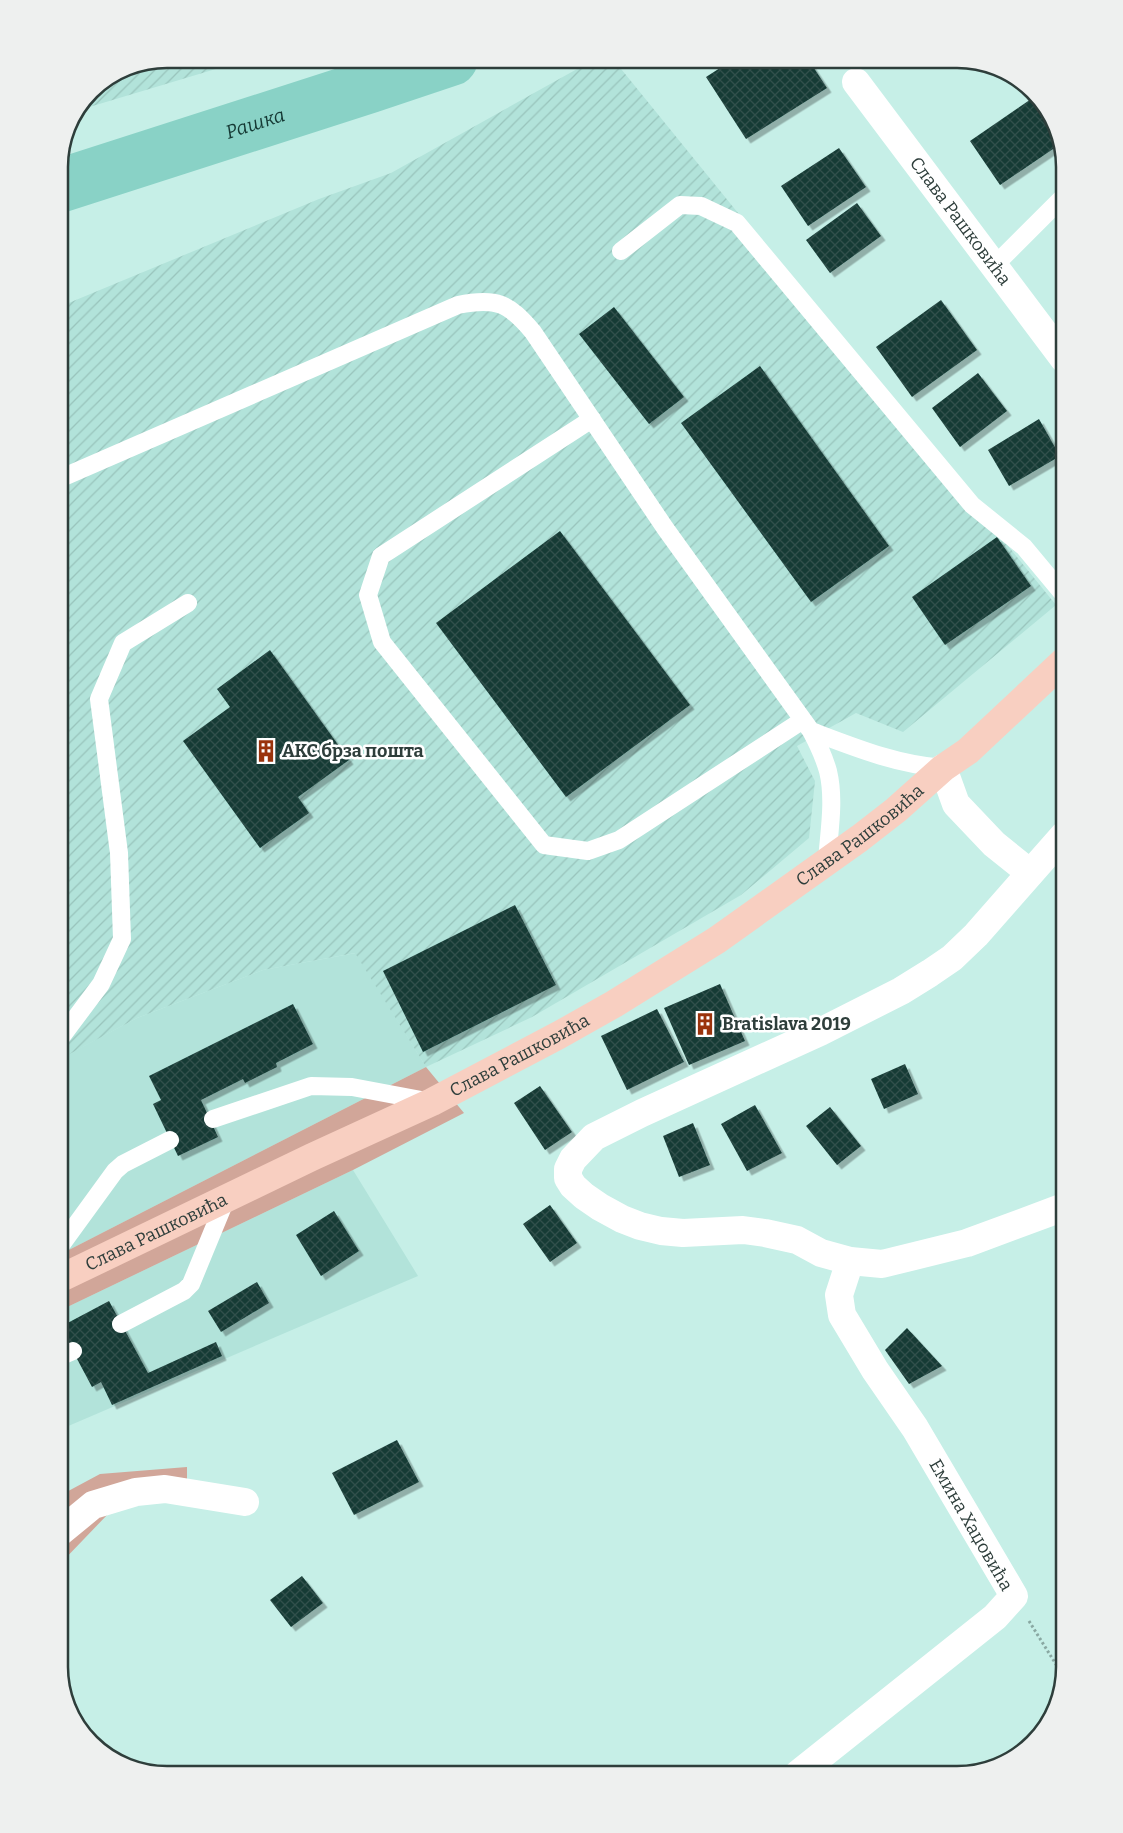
<svg xmlns="http://www.w3.org/2000/svg" width="1123" height="1833" viewBox="0 0 1123 1833" font-family="Bitter,serif">
<style>
.built{fill:#b2e3da}
.industrial{fill:url(#industrial-furrows)}
.green{fill:#d1a699}
.lines{fill:none;stroke-linecap:round;stroke-linejoin:round}
.river{stroke:#89d2c6;stroke-width:54}
.building{fill:url(#building-cross-hatch);filter:url(#shadow)}
.path{stroke:#89a8a2;stroke-width:3;stroke-dasharray:2.5 2.5;stroke-linecap:butt}
.service{stroke:#fff;stroke-width:18}
.minor{stroke:#fff;stroke-width:28}
.secondary{stroke:#f8cfc1;stroke-width:28}
.labels{text-anchor:middle;dominant-baseline:central;stroke-width:5;stroke-linejoin:round;paint-order:stroke}
.street-label{font-size:18px;fill:#2e3e3b;stroke:#fff}
.poi-label{font-size:18px;font-weight:bold;fill:#2e3e3b;stroke:#fff;text-anchor:start}
.water-label{font-size:19px;font-style:italic;fill:#153934;stroke:#fff}
.rim{fill:none;stroke:#2e3e3b;stroke-width:2.5}
</style>
<defs>
<pattern id="industrial-furrows" width="10" height="10" patternUnits="userSpaceOnUse" patternTransform="scale(1.25)"><rect width="10" height="10" fill="#b2e3da"/><path d="M-1 1l2-2M0 10L10 0M9 11l2-2" fill="none" stroke="#99c4bc"/></pattern>
<pattern id="building-cross-hatch" width="8" height="8" patternUnits="userSpaceOnUse" patternTransform="scale(1.25)"><rect width="8" height="8" fill="#163b36"/><path d="M0 0l8 8M0 8l8-8" fill="none" stroke="#30504b"/></pattern>
<filter id="shadow"><feDropShadow dx="4.5" dy="4.5" stdDeviation="0" flood-color="#0004"/></filter>
</defs>
<rect width="100%" height="100%" fill="#c6efe7"/>
<path class="built" d="M356 953 426 1067 59 1255V1062L61 1058 137 1018 263 970Z
M353 1170 418 1276 59 1430V1311Z"/>
<path class="industrial" d="M166 59H249L76 111 90 90 125 67Z
M595 59H613L1056 605 903 732 856 713 797 746 815 781 809 838 741 895 532 1017 426 1067 355 953 263 970 137 1018 62 1058 59 1062V307L319 199 391 173Z"/>
<path class="green" d="M426 1067 464 1113 353 1170 59 1311V1255Z
M187 1467V1501L142 1504 108 1514 59 1565V1496L100 1474Z"/>
<g class="lines">
<path class="river" id="s1" d="M59 186 370 86 451 59"/>
</g>
<path class="building" d="M734 59H808L827 88 746 139 706 77Z
M1034 97 1053 120 1059 145 1000 185 970 141Z
M839 148 866 187 808 226 781 186Z
M857 203 881 236 830 273 806 240Z
M941 300 977 350 912 397 876 347Z
M614 307 684 397 649 424 579 334Z
M760 366 889 546 811 602 681 423Z
M978 373 1007 411 960 447 932 408Z
M1039 419 1060 456 1009 486 988 450Z
M560 531 690 705 566 797 436 623Z
M997 537 1031 586 945 645 912 597Z
M270 650 349 760 298 797 309 813 260 848 183 741 230 707 217 689Z
M515 905 556 985 423 1052 383 971Z
M720 984 745 1041 689 1065 664 1008Z
M293 1004 313 1044 276 1063 277 1067 245 1083 243 1079 201 1100 218 1137 178 1156 153 1104 161 1100 149 1076Z
M657 1009 684 1062 627 1090 601 1036Z
M905 1064 918 1094 884 1109 871 1079Z
M540 1086 572 1132 545 1150 514 1103Z
M755 1105 782 1153 747 1171 721 1124Z
M830 1107 861 1146 837 1165 806 1126Z
M693 1123 710 1165 679 1177 663 1136Z
M550 1205 577 1243 550 1262 523 1224Z
M334 1211 359 1251 321 1276 296 1235Z
M257 1282 269 1303 221 1332 208 1311Z
M109 1301 148 1373 216 1342 222 1356 112 1405 101 1382 92 1387 60 1327Z
M907 1328 942 1366 909 1384 885 1350Z
M397 1440 419 1482 354 1515 332 1473Z
M302 1576 323 1603 291 1627 270 1600Z"/>
<g class="lines">
<path class="path" d="M1029 1621 1062 1674"/>
<path class="service" d="M621 251 680 205 701 206 737 223 972 505 1024 547 1064 595
M994 266 1064 196
M592 419 381 556 368 595 382 642 544 845 588 851 619 840 803 720
M59 479 458 305C496 297 509 303 533 332L665 528 811 731C818 744 824 757 828 771 835 800 829 832 827 861
M811 731C856 748 895 764 943 768
M59 1040 101 984 122 939 119 853 99 699 123 643 188 603
M213 1119 311 1086 352 1087 432 1102
M59 1248 115 1171 123 1164 170 1140
M121 1324 184 1291 191 1284 226 1199
M59 1357 73 1351"/>
<g class="minor">
<path id="s2" d="M856 82 1064 359"/>
<path d="M943 768 956 804 994 844 1030 873"/>
<path d="M1064 1207 967 1243 882 1264 850 1261 821 1253 797 1240 765 1233 743 1230 683 1233 661 1231 640 1226 622 1219 600 1207 584 1196 573 1186 568 1178V1169L573 1159 594 1137 642 1113 820 1032 901 991 930 973 952 958 976 935 1064 835"/>
<path d="M59 1533 93 1505 136 1492 165 1489 245 1502"/>
<path d="M798 1774 995 1617 1014 1596 915 1428 875 1370 842 1315 839 1295 850 1261"/>
</g>
<path class="secondary" id="s3" d="M59 1279 312 1157 432 1102 559 1035 614 1004 717 940 860 838 896 810 943 768 968 751 1064 661"/>
</g>
<defs>
<symbol id="building-bare" viewBox="-9 -9 18 18"><path d="M-4-6H4V6H1V3H-1V6H-4ZM-2.5-4.3h1.7v1.8h-1.7ZM.8-4.3h1.7v1.8H.8ZM-2.5-1h1.7V.8h-1.7ZM.8-1h1.7V.8H.8Z" fill="#9a330c" stroke="#fff" stroke-width="2.5" paint-order="stroke"/></symbol>
</defs>
<g fill-rule="evenodd">
<use href="#building-bare" x="250" y="735" width="32" height="32"/>
<use href="#building-bare" x="689" y="1008" width="32" height="32"/>
</g>
<g class="labels">
<g class="street-label">
<text stroke="none"><textPath href="#s2" startOffset="174">Слава Рашковића</textPath></text>
<text stroke="none"><textPath href="#s3" startOffset="918">Слава Рашковића</textPath></text>
<text stroke="none"><textPath href="#s3" startOffset="512">Слава Рашковића</textPath></text>
<text stroke="none"><textPath href="#s3" startOffset="108">Слава Рашковића</textPath></text>
<text transform="translate(971 1525) rotate(60)">Емина Хаџовића</text>
</g>
<g class="poi-label">
<text x="282" y="751">АКС брза пошта</text>
<text x="722" y="1024">Bratislava 2019</text>
</g>
<g class="water-label">
<text stroke="none"><textPath href="#s1" startOffset="206">Рашка</textPath></text>
</g>
</g>
<path d="M0 0H1123V1833H0ZM167 68H957A99 99 0 0 1 1056 167V1667A99 99 0 0 1 957 1766H167A99 99 0 0 1 68 1667V167A99 99 0 0 1 167 68Z" fill="#eef0ef" fill-rule="evenodd"/>
<path class="rim" d="M167 68H957A99 99 0 0 1 1056 167V1667A99 99 0 0 1 957 1766H167A99 99 0 0 1 68 1667V167A99 99 0 0 1 167 68Z"/>
</svg>
